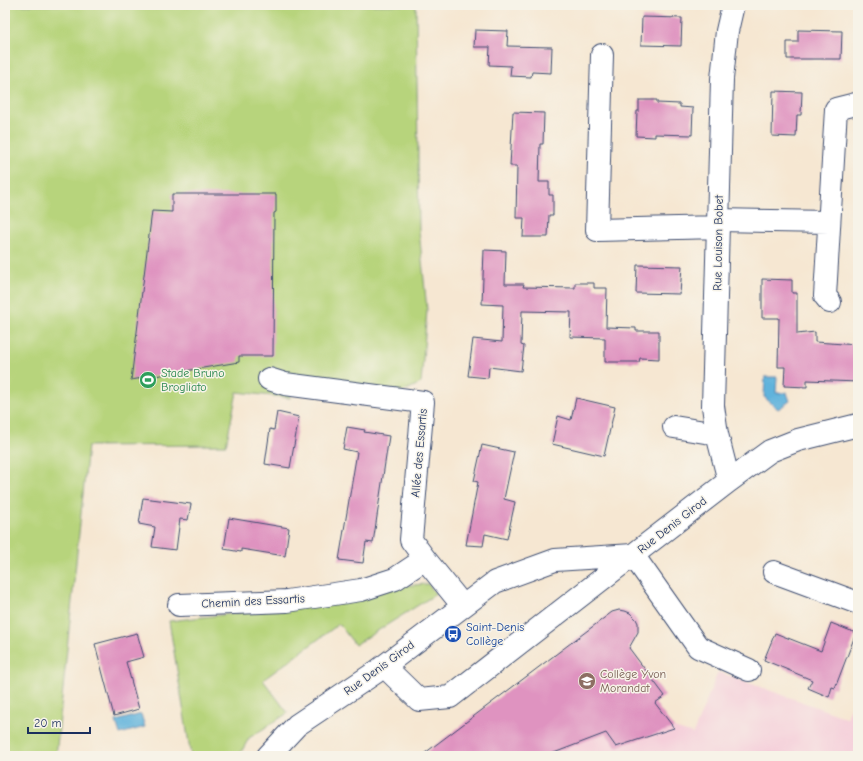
<svg xmlns="http://www.w3.org/2000/svg" width="863" height="761" viewBox="0 0 863 761" font-family="'Comic Neue',sans-serif">
<style>
.built{fill:#f5cfda}
.green{fill:#b7d47b;stroke:#69826c}
.water{fill:#60b3dc;stroke:#3e719d}
.building{fill:#df93c0}
.lines{fill:none;stroke-linecap:round;stroke-linejoin:round}
.minor-casing{stroke:#3c4b6f;stroke-width:24}
.minor{stroke:#fff;stroke-width:22}
.labels{text-anchor:middle;dominant-baseline:central;stroke-width:3;stroke-linejoin:round;paint-order:stroke}
.street-label{font-size:12px;fill:#1b2f5e;stroke:#f7f3e8}
.leisure-label{font-size:12px;fill:#27864d;stroke:#f7f3e8;text-anchor:start}
.transit-label{font-size:12px;fill:#164399;stroke:#f7f3e8;text-anchor:start}
.education-label{font-size:12px;fill:#785e54;stroke:#f7f3e8;text-anchor:start}
</style>
<rect width="100%" height="100%" fill="#f7f3e8"/>
<filter id="ink" filterUnits="userSpaceOnUse"><feTurbulence type="fractalNoise" baseFrequency=".025" numOctaves="2"/><feDisplacementMap in="SourceGraphic" scale="8" xChannelSelector="R" yChannelSelector="G"/><feConvolveMatrix kernelMatrix="1 2 1 2 8 2 1 2 1" color-interpolation-filters="sRGB"/></filter>
<filter id="wash" filterUnits="userSpaceOnUse"><feTurbulence type="fractalNoise" baseFrequency=".012" numOctaves="4" result="noise"/><feDisplacementMap in="SourceGraphic" scale="16" xChannelSelector="R" yChannelSelector="G"/><feGaussianBlur stdDeviation="0.9" result="paint"/><feColorMatrix in="noise" values="0 0 0 0 0 0 0 0 0 0 0 0 0 0 0 0 0 1.4 0 .05"/><feComposite in="paint" operator="in"/></filter>
<g filter="url(#wash)">
<rect width="100%" height="100%" fill="#f6e7d2"/>
<path class="built" d="M619 610 625 611 633 615 637 621 638 629 634 638 622 648 665 696 655 703 674 728 693 734 718 672 847 718 858 689V756H437L431 748 612 612Z"/>
<path class="green" d="M5 5H416L419 230 427 310 421 383 402 392 291 378 290 398 237 392 226 445 88 446 56 756H5Z
M428 584 436 594 355 645 339 624 263 680 288 713 249 738 239 756H191L169 621 324 603 397 586Z"/>
<path class="water" d="M765 377H777L776 393H787L790 401 778 409 764 397Z
M141 714 145 727 120 734 116 721Z"/>
<g id="blocks">
<path class="building" d="M642 17 682 18 681 46 641 45Z
M475 30 508 31 507 46 552 47 551 73 532 72 531 77 510 76 511 66 489 65 490 47H474Z
M798 30 842 31 841 59H787V42H798Z
M773 91 802 92 801 115H797L796 137 772 136Z
M639 100H657V103L680 104V107L693 108 692 135 655 134V137L636 136 637 111H639Z
M513 112 544 113 543 144H540L539 182H549V195H553V215H549L548 237H523L524 218H516L517 166H510Z
M172 194H276V212L274 213 273 356H239V362L131 380 152 211 172 212Z
M484 250 506 251 505 284H524L523 287 575 288V283H594V288H607L606 327 636 328V331H659V359L640 358 639 362H605V338L570 337 571 312 522 311 521 345 524 346 521 371 489 367 488 378 468 376 473 339 502 342 503 305 482 304Z
M637 265 682 266 680 294 636 293Z
M762 279 792 280V293H797V334L815 332V342L858 345V382L807 380V387L784 386 785 367H778L779 318H762Z
M576 398 615 407 604 456 552 444 558 416 571 420Z
M277 412 299 417 290 468 265 464 270 429 274 430Z
M347 427 365 430 364 432 389 436 373 543 366 542 363 563 339 560 357 452 343 449Z
M482 445 514 452 504 499 515 502 507 539 485 534 483 546 466 545 478 482 474 481Z
M143 498 191 504 188 520 180 519 176 550 152 547 155 527 139 524Z
M229 518 289 528 285 556 241 549V552L224 549Z
M619 610 625 611 630 613 636 619 638 623V632L629 648 665 696 655 703 674 728 616 747 606 733 546 756H421L612 612Z
M831 623 856 633 835 688 832 687 829 697 808 688 812 680 764 660 775 633 821 651Z
M137 633 144 657 126 662 139 709 114 716 95 644Z"/>
</g>
</g>
<g filter="url(#ink)">
<use href="#blocks" fill-opacity="0" stroke="#3c4b6f" stroke-width="1"/>
<g class="lines">
<defs>
<path id="minor" d="M602 55 597 230 718 227
M718 220 829 222
M830 302 825 296 836 109 856 104
M269 379 285 384 423 402 411 540 425 559 463 606
M674 427 717 434
M729 481 717 434 713 406 722 79 727 31 733 5
M774 572 858 603
M179 605 287 601 361 590 395 579 425 559
M384 666 419 700 450 697 633 555 698 647 749 670
M268 756 297 725 376 672 495 582 555 560 633 555 729 481 770 451 798 440 858 425"/>
</defs>
<use href="#minor" class="minor-casing"/>
<use href="#minor" class="minor"/>
</g>
</g>
<defs>
<symbol id="stadium-disc" viewBox="-11 -11 22 22"><circle r="9.5" fill="#2e9e5b" stroke="#f7f3e8"/><path d="M0-5a6.5 5 0 1 0 0 10a6.5 5 0 1 0 0-10ZM-3.5-1.8h7v3.6h-7Z" fill="#fff"/></symbol>
<symbol id="bus-disc" viewBox="-11 -11 22 22"><circle r="9.5" fill="#1a4fb4" stroke="#f7f3e8"/><path d="M-5-6H5V4H4V6H2V4H-2V6H-4V4H-5ZM-3.5-4V0h7V-4ZM-3.5 1.2v1.5H-2V1.2ZM2 1.2v1.5H3.5V1.2Z" fill="#fff"/></symbol>
<symbol id="school-disc" viewBox="-11 -11 22 22"><circle r="9.5" fill="#8d6e63" stroke="#f7f3e8"/><path d="M0-5L7-2L0 1L-7-2ZM-4 1L0 2.5L4 1V4Q0 6-4 4Z" fill="#fff"/></symbol>
</defs>
<g fill-rule="evenodd">
<use href="#stadium-disc" x="138" y="370" width="20" height="20"/>
<use href="#bus-disc" x="443" y="624" width="20" height="20"/>
<use href="#school-disc" x="577" y="671" width="20" height="20"/>
</g>
<g class="labels">
<g class="street-label">
<text transform="translate(718 243) rotate(-89)">Rue Louison Bobet</text>
<text transform="translate(419 453) rotate(-85)">Allée des Essartis</text>
<text transform="translate(672 525) rotate(-38)">Rue Denis Girod</text>
<text transform="translate(253 601) rotate(-3)">Chemin des Essartis</text>
<text transform="translate(379 668) rotate(-36)">Rue Denis Girod</text>
</g>
<g class="leisure-label">
<text x="161" y="373">Stade Bruno<tspan x="161" dy="14">Brogliato</tspan></text>
</g>
<g class="transit-label">
<text x="466" y="627">Saint-Denis<tspan x="466" dy="14">Collège</tspan></text>
</g>
<g class="education-label">
<text x="600" y="674">Collège Yvon<tspan x="600" dy="14">Morandat</tspan></text>
</g>
</g>
<rect width="863" height="761" fill="none" stroke="#f7f3e8" stroke-width="20"/>
<path d="M28 727v6h62v-6" fill="none" stroke="#1b2f5e" stroke-width="2"/>
<text x="34" y="727" font-size="12" fill="#1b2f5e" stroke="#f7f3e8" stroke-width="3" paint-order="stroke">20 m</text>
</svg>
